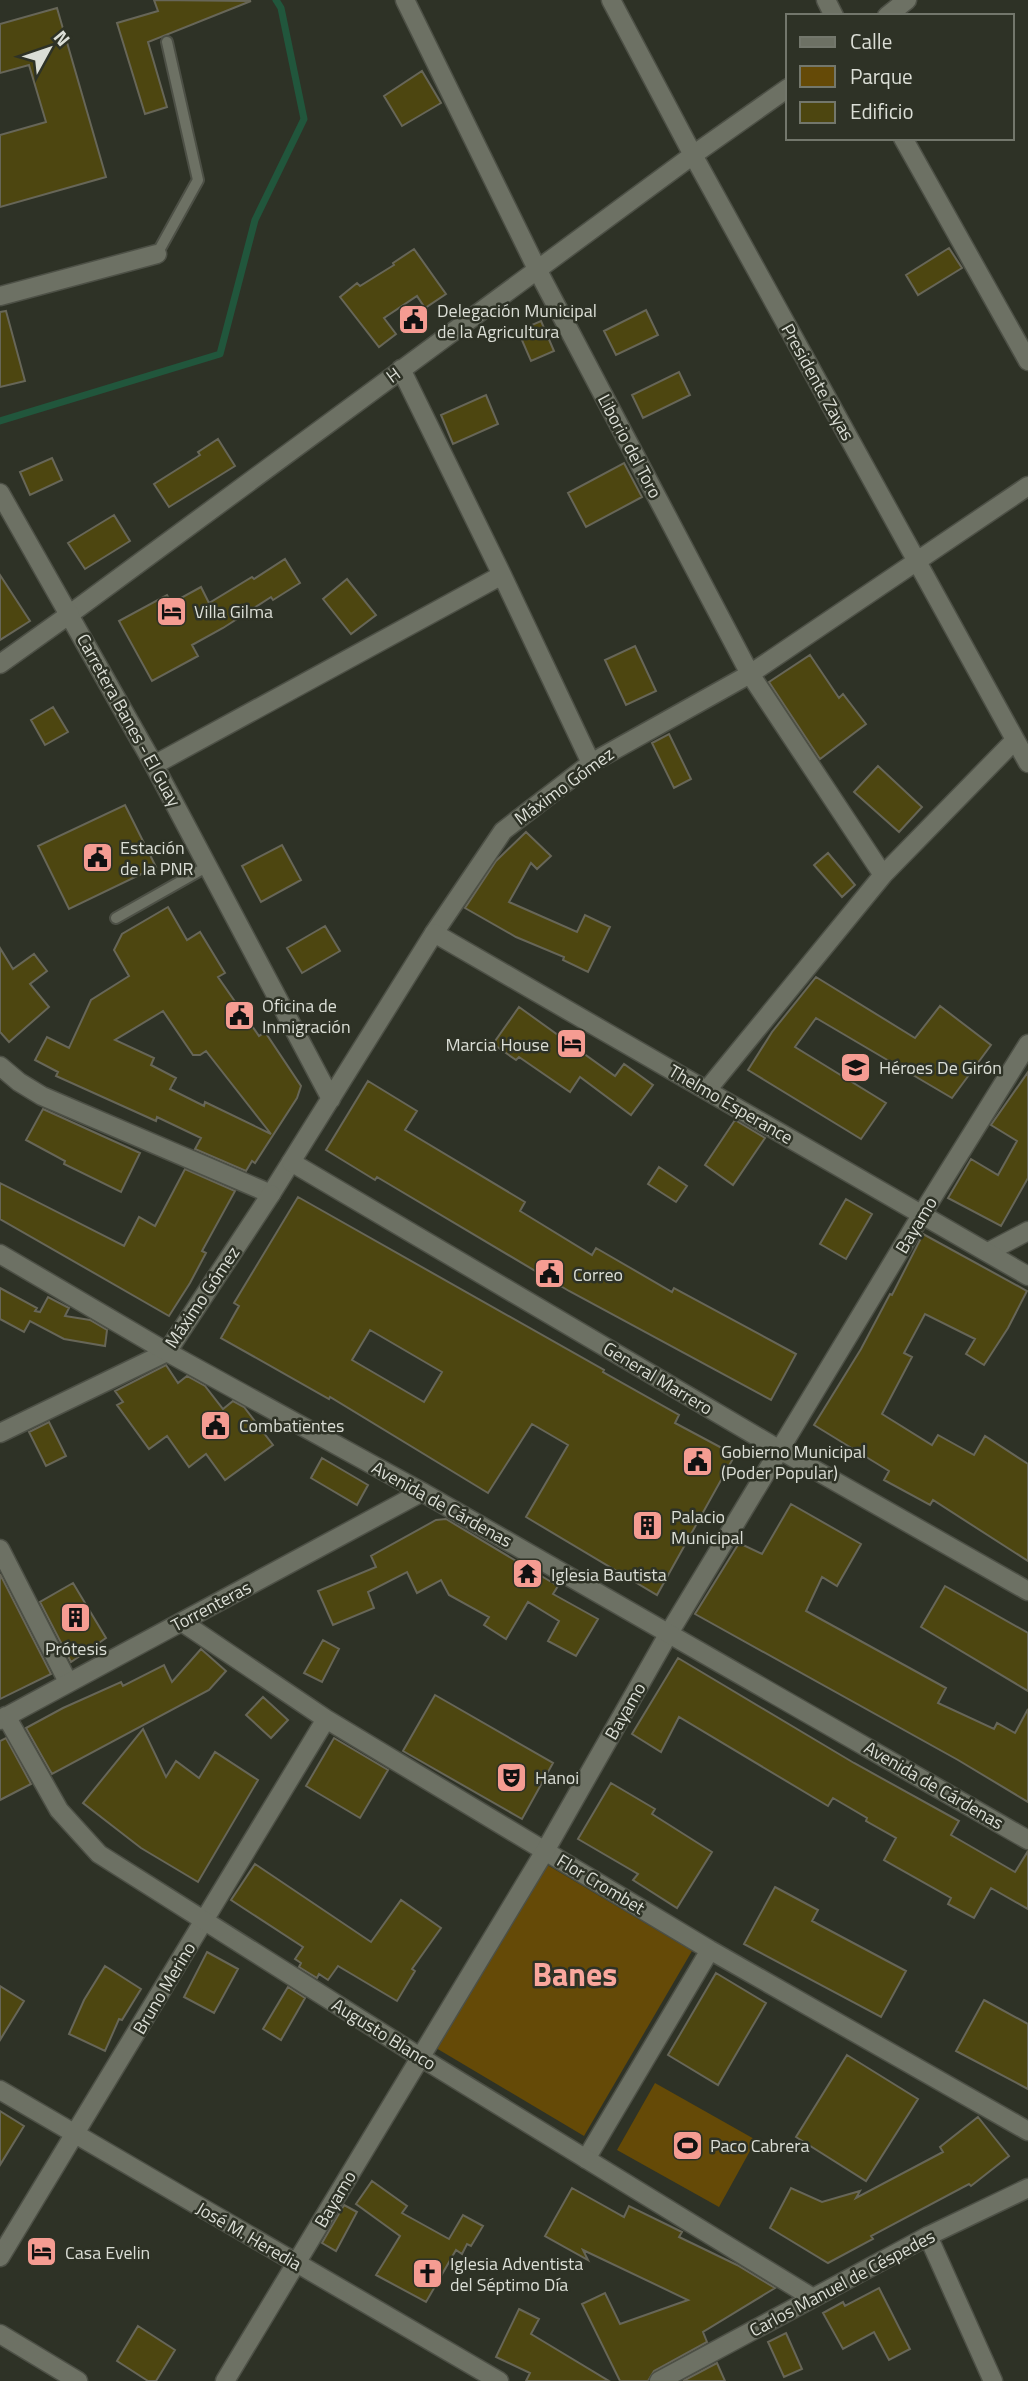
<svg xmlns="http://www.w3.org/2000/svg" width="1028" height="2381" viewBox="0 0 1028 2381" font-family="'Titillium Web',sans-serif">
<style>
.green{fill:#654a07}
.lines{fill:none;stroke-linecap:round;stroke-linejoin:round}
.stream{stroke:#21563c;stroke-width:7}
.building{fill:#4d4610;stroke:#676658;stroke-width:2;fill-rule:evenodd}
.service-casing{stroke:#4d5046;stroke-width:14}
.minor-casing{stroke:#4d5046;stroke-width:21}
.tertiary-casing{stroke:#4d5046;stroke-width:21}
.secondary-casing{stroke:#4d5046;stroke-width:21}
.service{stroke:#6d7164;stroke-width:10}
.minor{stroke:#6d7164;stroke-width:18}
.tertiary{stroke:#6d7164;stroke-width:18}
.secondary{stroke:#6d7164;stroke-width:18}
.labels{text-anchor:middle;dominant-baseline:central;stroke-width:5;stroke-linejoin:round;paint-order:stroke}
.poi-label{font-size:18px;fill:#dbded6;stroke:#2e3226;text-anchor:start}
.street-label{font-size:18px;fill:#dbded6;stroke:#2e3226}
.town-label{font-size:32px;font-weight:bold;fill:#faa79d;stroke:#2e3226}
</style>
<rect width="100%" height="100%" fill="#2e3226"/>
<path class="green" d="M544 1863 692 1951 584 2136 436 2048Z
M655 2083 756 2140 719 2207 617 2150Z"/>
<g class="lines">
<path class="stream" d="M0 421 220 354 255 220 304 119 281 8 276 0"/>
</g>
<path class="building" d="M154 0 251 1 148 42 167 107 145 114 117 23 158 11Z
M57 8 106 177 0 207V135L46 122 29 65 0 73V24Z
M422 71 441 103 402 126 384 96Z
M949 248 962 268 918 295 906 275Z
M414 249 446 294 425 308 417 296 384 318 396 334 379 347 340 297 357 283 360 286 394 265 393 263Z
M646 310 658 335 616 355 604 331Z
M6 311 25 381 0 387V312Z
M541 321 554 351 531 361 518 331Z
M679 372 690 395 643 418 632 395Z
M486 395 498 424 453 444 441 415Z
M218 439 235 466 169 507 154 484 200 455 198 452Z
M52 458 62 480 30 495 20 472Z
M624 463 642 497 586 527 568 493Z
M114 515 130 541 85 569 68 543Z
M285 559 300 583 273 600 271 597 223 628 192 645 198 656 152 681 119 621 167 595 172 603 201 587 209 603 252 577 254 579Z
M0 575 30 621 0 640Z
M347 579 376 615 351 634 323 599Z
M635 646 656 691 626 705 605 660Z
M810 655 839 698 843 694 866 724 820 759 769 682Z
M53 707 68 732 45 745 31 720Z
M669 734 691 779 674 788 652 743Z
M878 766 922 807 899 832 854 792Z
M125 805 156 867 69 909 38 846Z
M526 832 551 856 537 869 531 863 509 902 577 932 585 915 610 927 588 972 563 960 564 957 516 937 465 908 496 861Z
M282 845 301 880 261 902 242 866Z
M828 853 855 885 842 897 814 865Z
M168 907 187 940 200 932 225 973 218 977 259 1036 265 1032 301 1086 297 1098 255 1163 252 1161 246 1171 195 1149 201 1138 157 1117 156 1121 56 1076 58 1072 35 1060 47 1037 69 1048 91 1000 129 976 114 950 122 934ZM163 1011 193 1055H200L206 1051 271 1134 205 1102 204 1106 170 1089 176 1078 151 1065 154 1058 115 1040Z
M325 926 340 951 302 973 287 948Z
M0 948 13 969 34 954 47 971 30 984 49 1007 9 1042 0 1032Z
M816 977 915 1038 940 1006 991 1045 952 1098 816 1018 795 1047 886 1103 861 1139 748 1070 772 1032Z
M519 1007 615 1076 624 1064 653 1085 631 1115 580 1077 570 1092 519 1057 516 1060 493 1044Z
M1028 1072V1178L1001 1226 948 1198 971 1159 998 1175 1017 1141 991 1125Z
M368 1081 417 1111 405 1130 525 1202 520 1211 592 1255 596 1248 672 1292 674 1288 796 1354 771 1400 569 1291 377 1177 375 1180 326 1150Z
M43 1109 140 1153 121 1192 64 1164 65 1161 26 1140Z
M735 1120 765 1138 733 1185 705 1165Z
M659 1167 687 1186 676 1202 648 1184Z
M185 1169 235 1191 202 1251 206 1253 190 1283 169 1316 0 1219V1183L124 1246 139 1217 155 1226Z
M298 1197 604 1370 603 1372 679 1415 675 1423 735 1455 657 1595 526 1517 568 1445 532 1424 488 1493 330 1397 329 1399 221 1338 239 1306 234 1303ZM370 1330 442 1372 424 1402 352 1360Z
M846 1199 872 1214 846 1259 820 1244Z
M923 1234 1027 1291 1008 1328 984 1365 966 1354 975 1339 925 1314 904 1353 912 1357 882 1414 932 1445 938 1435 974 1455 985 1436 1028 1464V1561L933 1500 930 1505 884 1480 889 1471 814 1425 861 1349 890 1294 892 1295Z
M0 1288 37 1308 35 1311 40 1312 48 1297 69 1308 65 1316 90 1320 107 1330 105 1346 64 1339 30 1321 24 1332 0 1319Z
M166 1365 178 1383 187 1376 205 1386 223 1409 233 1401 244 1407 273 1445 225 1480 206 1454 189 1467 167 1436 149 1449 117 1405 123 1402 115 1391Z
M49 1422 66 1456 46 1466 29 1432Z
M322 1458 368 1485 357 1505 311 1478Z
M791 1504 861 1544 837 1586 822 1577 806 1611 946 1688 938 1703 994 1729 997 1723 1015 1733 1028 1709V1802L958 1760 695 1614 739 1543 762 1554Z
M446 1519 558 1586 553 1594 598 1619 576 1656 548 1641 559 1621 528 1602 506 1639 484 1625 489 1617 449 1595 441 1580 417 1593 407 1572 368 1592 374 1608 333 1625 318 1591 376 1567 371 1556 436 1520Z
M0 1574 51 1674 0 1699Z
M73 1583 106 1638 71 1662 40 1602Z
M945 1586 1028 1633V1691L921 1627Z
M323 1640 339 1649 322 1682 304 1673Z
M201 1649 226 1671 209 1690 52 1774 26 1728 63 1708 121 1682 123 1686 164 1665 172 1682Z
M678 1658 854 1763 959 1821 951 1835 1015 1872 1028 1851V1909L991 1888 974 1918 948 1904 951 1898 884 1860 896 1838 866 1821 867 1818 833 1798 828 1806 679 1717 661 1752 632 1734Z
M435 1695 553 1763 522 1819 403 1751Z
M263 1697 288 1720 271 1738 246 1715Z
M143 1729 166 1777 176 1761 199 1778 215 1752 258 1780 198 1882 141 1848 83 1803Z
M6 1738 31 1784 0 1800V1741Z
M334 1738 388 1770 360 1818 306 1786Z
M611 1783 655 1809 652 1814 712 1852 677 1908 633 1880 638 1874 578 1839Z
M255 1864 371 1942 401 1900 441 1928 412 1969 415 1971 397 2001 338 1966 328 1980 319 1974 317 1978 299 1967 301 1963 295 1959 303 1947 231 1900Z
M775 1887 818 1910 812 1921 906 1971 881 2017 744 1944Z
M207 1952 238 1969 214 2013 184 1997Z
M105 1966 141 1989 122 2020 119 2019 105 2051 69 2034 84 2000Z
M716 1973 766 2003 718 2085 668 2055Z
M0 1986 24 2001 0 2040Z
M288 1987 305 1998 281 2040 263 2029Z
M984 2000 1028 2024V2089L956 2051Z
M847 2055 918 2099 866 2181 796 2137Z
M0 2111 24 2126 0 2165Z
M978 2117 1009 2156 971 2186 969 2184 871 2236 873 2239 828 2263 770 2228 791 2188 822 2202 860 2191 856 2198 943 2152 940 2147Z
M372 2181 407 2206 402 2213 449 2239 463 2215 483 2226 471 2246 467 2244 462 2254 456 2250 426 2302 376 2275 400 2236 356 2204Z
M572 2188 624 2217 629 2206 682 2232 679 2237 737 2265 775 2288 703 2332 707 2342 654 2371 648 2381H620L582 2304 605 2293 620 2324 688 2300 583 2250 588 2260 545 2236Z
M344 2205 357 2212 336 2251 322 2243Z
M879 2288 910 2349 889 2360 874 2332 843 2349 823 2313 843 2302 845 2306Z
M519 2309 539 2319 531 2334 609 2381H526L530 2373 496 2357Z
M138 2326 175 2350 156 2381H148L117 2361Z
M786 2333 802 2369 784 2377 768 2342Z
M717 2363 725 2381H683Z"/>
<g class="lines">
<defs>
<path id="service" d="M157 254 198 180 167 42
M116 918 208 866"/>
<path id="minor" d="M405 0 538 271 750 674 883 875
M611 0 693 155 1028 763
M826 0 834 16
M887 16 907 0
M903 138 1028 361
M0 296 157 254
M401 369 502 575 591 763
M70 614 693 155 788 88
M154 765 502 575
M434 933 503 831 591 763 750 674 1028 486
M0 1066 19 1082 42 1096 271 1194
M707 1090 883 875 1015 740
M988 1252 1028 1231
M0 1433 167 1352
M0 1549 68 1682
M182 1622 326 1719 545 1851 710 1950 1028 2131
M0 2090 499 2381
M586 2159 710 1950
M928 2236 993 2381
M0 2257 326 1719"/>
<path id="tertiary" d="M271 1194 291 1162
M6 1716 59 1810 99 1854 420 2057 813 2298
M0 1720 422 1492
M0 2334 78 2381
M225 2381 545 1851 669 1633 922 1214 1028 1044
M659 2381 928 2236 1028 2188"/>
<path id="secondary" d="M0 493 154 765 331 1099
M0 664 70 614
M0 1254 167 1352 422 1492 1028 1840
M1028 1276 434 933 291 1162 780 1450 1028 1591
M167 1352 271 1194"/>
</defs>
<use href="#service" class="service-casing"/>
<use href="#minor" class="minor-casing"/>
<use href="#tertiary" class="tertiary-casing"/>
<use href="#secondary" class="secondary-casing"/>
<use href="#service" class="service"/>
<use href="#minor" class="minor"/>
<use href="#tertiary" class="tertiary"/>
<use href="#secondary" class="secondary"/>
</g>
<defs>
<symbol id="civic-square" viewBox="-11 -11 22 22"><rect x="-9" y="-9" width="18" height="18" rx="4" fill="#f59c92" stroke="#2e3226"/><path d="M-.6-6.5H3V-4.5H.6V-3L4-1V1h2V6H-6V1h2V-1L-.6-3ZM-1.2 2.5V6h2.4V2.5Z" fill="#111"/></symbol>
<symbol id="hotel-square" viewBox="-11 -11 22 22"><rect x="-9" y="-9" width="18" height="18" rx="4" fill="#f59c92" stroke="#2e3226"/><path d="M-6-4.5h1.5V1H6V5H4.5V3h-9V5H-6ZM-4 0a1.8 1.8 0 1 1 3.6 0ZM.5 0V-2.5h3Q6-2.5 6 0Z" fill="#111"/></symbol>
<symbol id="school-square" viewBox="-11 -11 22 22"><rect x="-9" y="-9" width="18" height="18" rx="4" fill="#f59c92" stroke="#2e3226"/><path d="M0-5L7-2L0 1L-7-2ZM-4 1L0 2.5L4 1V4Q0 6-4 4Z" fill="#111"/></symbol>
<symbol id="building-square" viewBox="-11 -11 22 22"><rect x="-9" y="-9" width="18" height="18" rx="4" fill="#f59c92" stroke="#2e3226"/><path d="M-4-6H4V6H1V3H-1V6H-4ZM-2.5-4.3h1.7v1.8h-1.7ZM.8-4.3h1.7v1.8H.8ZM-2.5-1h1.7V.8h-1.7ZM.8-1h1.7V.8H.8Z" fill="#111"/></symbol>
<symbol id="temple-square" viewBox="-11 -11 22 22"><rect x="-9" y="-9" width="18" height="18" rx="4" fill="#f59c92" stroke="#2e3226"/><path d="M0-6L5-2H3V0L6.5 2.5H4V6H1.5V3h-3V6H-4V2.5H-6.5L-3 0V-2H-5Z" fill="#111"/></symbol>
<symbol id="theatre-square" viewBox="-11 -11 22 22"><rect x="-9" y="-9" width="18" height="18" rx="4" fill="#f59c92" stroke="#2e3226"/><path d="M-5-5.5Q0-4 5-5.5V0Q5 5 0 6Q-5 5-5 0ZM-3.3-2.5H-1v1.5H-3.3ZM1-2.5H3.3v1.5H1ZM-2.8 1Q0 5.5 2.8 1Z" fill="#111"/></symbol>
<symbol id="stadium-square" viewBox="-11 -11 22 22"><rect x="-9" y="-9" width="18" height="18" rx="4" fill="#f59c92" stroke="#2e3226"/><path d="M0-5a6.5 5 0 1 0 0 10a6.5 5 0 1 0 0-10ZM-3.5-1.8h7v3.6h-7Z" fill="#111"/></symbol>
<symbol id="church-square" viewBox="-11 -11 22 22"><rect x="-9" y="-9" width="18" height="18" rx="4" fill="#f59c92" stroke="#2e3226"/><path d="M-1.2-6h2.4v3.5h3.3v2.4h-3.3V6h-2.4V-.1h-3.3v-2.4h3.3Z" fill="#111"/></symbol>
</defs>
<g fill-rule="evenodd">
<use href="#civic-square" x="396" y="302" width="35" height="35"/>
<use href="#hotel-square" x="154" y="594" width="35" height="35"/>
<use href="#civic-square" x="80" y="840" width="35" height="35"/>
<use href="#civic-square" x="222" y="998" width="35" height="35"/>
<use href="#hotel-square" x="554" y="1026" width="35" height="35"/>
<use href="#school-square" x="838" y="1050" width="35" height="35"/>
<use href="#civic-square" x="532" y="1256" width="35" height="35"/>
<use href="#civic-square" x="198" y="1408" width="35" height="35"/>
<use href="#civic-square" x="680" y="1444" width="35" height="35"/>
<use href="#building-square" x="630" y="1508" width="35" height="35"/>
<use href="#temple-square" x="510" y="1556" width="35" height="35"/>
<use href="#building-square" x="58" y="1600" width="35" height="35"/>
<use href="#theatre-square" x="494" y="1760" width="35" height="35"/>
<use href="#stadium-square" x="670" y="2128" width="35" height="35"/>
<use href="#hotel-square" x="24" y="2234" width="35" height="35"/>
<use href="#church-square" x="410" y="2256" width="35" height="35"/>
</g>
<g class="labels">
<g class="poi-label">
<text x="437" y="310">Delegación Municipal<tspan x="437" dy="21">de la Agricultura</tspan></text>
<text x="194" y="611">Villa Gilma</text>
<text x="120" y="847">Estación<tspan x="120" dy="21">de la PNR</tspan></text>
<text x="262" y="1005">Oficina de<tspan x="262" dy="21">Inmigración</tspan></text>
<text x="549" y="1044" text-anchor="end">Marcia House</text>
<text x="879" y="1067">Héroes De Girón</text>
<text x="573" y="1274">Correo</text>
<text x="239" y="1425">Combatientes</text>
<text x="721" y="1451">Gobierno Municipal<tspan x="721" dy="21">(Poder Popular)</tspan></text>
<text x="671" y="1516">Palacio<tspan x="671" dy="21">Municipal</tspan></text>
<text x="551" y="1574">Iglesia Bautista</text>
<text x="76" y="1648" text-anchor="middle">Prótesis</text>
<text x="535" y="1777">Hanoi</text>
<text x="710" y="2145">Paco Cabrera</text>
<text x="65" y="2252">Casa Evelin</text>
<text x="450" y="2263">Iglesia Adventista<tspan x="450" dy="21">del Séptimo Día</tspan></text>
</g>
<g class="street-label">
<text transform="translate(393 375) rotate(-36)">H</text>
<text transform="translate(818 382) rotate(61)">Presidente Zayas</text>
<text transform="translate(630 446) rotate(62)">Liborio del Toro</text>
<text transform="translate(129 720) rotate(61)">Carretera Banes - El Guay</text>
<text transform="translate(564 786) rotate(-36)">Máximo Gómez</text>
<text transform="translate(731 1104) rotate(30)">Thelmo Esperance</text>
<text transform="translate(916 1225) rotate(-59)">Bayamo</text>
<text transform="translate(202 1297) rotate(-56)">Máximo Gómez</text>
<text transform="translate(658 1378) rotate(31)">General Marrero</text>
<text transform="translate(442 1504) rotate(29)">Avenida de Cárdenas</text>
<text transform="translate(211 1606) rotate(-28)">Torrenteras</text>
<text transform="translate(625 1711) rotate(-60)">Bayamo</text>
<text transform="translate(934 1785) rotate(30)">Avenida de Cárdenas</text>
<text transform="translate(601 1884) rotate(31)">Flor Crombet</text>
<text transform="translate(164 1988) rotate(-59)">Bruno Merino</text>
<text transform="translate(384 2034) rotate(32)">Augusto Blanco</text>
<text transform="translate(335 2199) rotate(-59)">Bayamo</text>
<text transform="translate(249 2236) rotate(30)">José M. Heredia</text>
<text transform="translate(842 2283) rotate(-28)">Carlos Manuel de Céspedes</text>
</g>
<g class="town-label">
<text x="575" y="1974">Banes</text>
</g>
</g>
<rect x="786" y="14" width="228" height="126" fill="#2e3226" stroke="#73776c" stroke-width="2"/>
<rect x="800" y="37" width="35" height="10" fill="#6d7164" stroke="#73776c" stroke-width="2"/>
<text x="850" y="49" font-size="21" fill="#dbded6">Calle</text>
<rect x="800" y="66" width="35" height="21" fill="#654a07" stroke="#73776c" stroke-width="2"/>
<text x="850" y="84" font-size="21" fill="#dbded6">Parque</text>
<rect x="800" y="102" width="35" height="21" fill="#4d4610" stroke="#73776c" stroke-width="2"/>
<text x="850" y="119" font-size="21" fill="#dbded6">Edificio</text>
<g transform="translate(49 49) rotate(50)" stroke="#2e3226" stroke-width="5" paint-order="stroke">
<path d="M0-5L12 26L0 18L-12 26Z" fill="#dbded6"/>
<text y="-10" font-size="19" font-weight="bold" text-anchor="middle" fill="#dbded6">N</text>
</g>
</svg>
